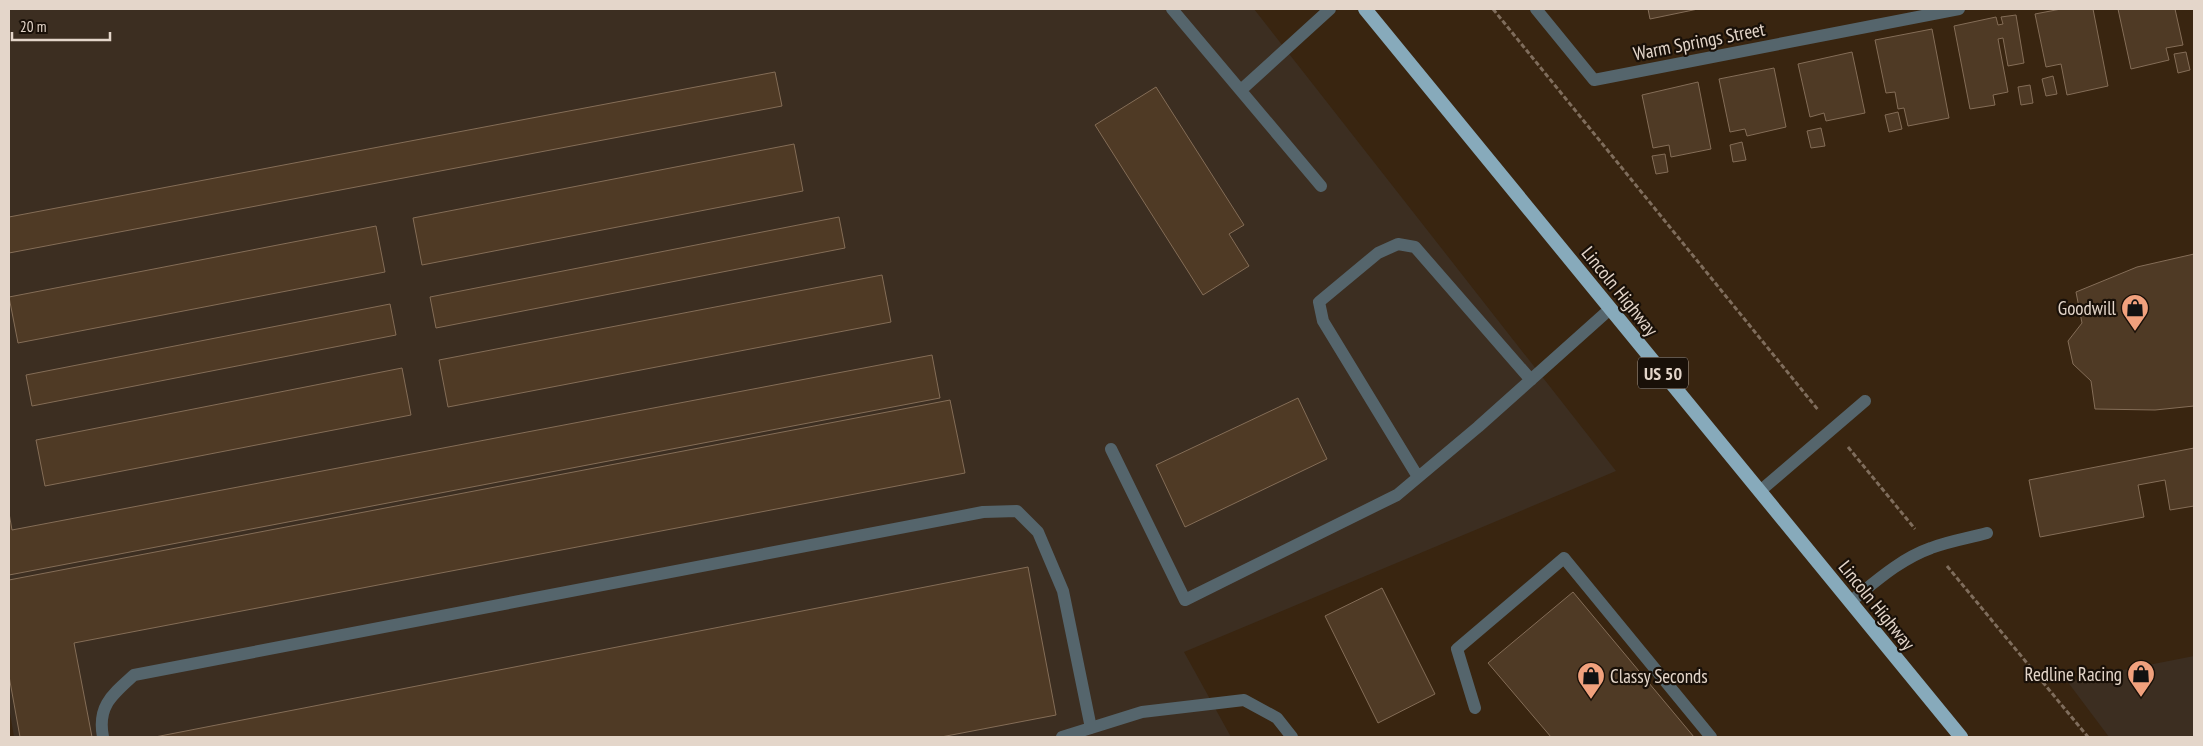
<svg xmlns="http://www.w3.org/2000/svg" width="2203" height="746" viewBox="0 0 2203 746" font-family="'PT Sans Narrow',sans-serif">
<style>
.commercial{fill:#3c2e21}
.building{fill:#4f3a25;stroke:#846d57}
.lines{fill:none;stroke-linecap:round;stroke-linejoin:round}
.path{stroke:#7f6d5c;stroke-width:3;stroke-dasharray:5 2.5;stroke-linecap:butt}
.service{stroke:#55656c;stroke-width:12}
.trunk{stroke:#87aabb;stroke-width:14}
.labels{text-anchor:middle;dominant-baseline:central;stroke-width:4.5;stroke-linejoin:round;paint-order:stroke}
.shield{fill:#191008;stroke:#a79b90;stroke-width:1}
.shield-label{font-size:18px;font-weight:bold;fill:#e4d6ca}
.street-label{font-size:19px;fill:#e4d6ca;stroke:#191008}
.poi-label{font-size:19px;fill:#e4d6ca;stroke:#191008;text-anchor:end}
</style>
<rect width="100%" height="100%" fill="#392510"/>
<path class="commercial" d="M9 9H1254L1616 471 1184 652 1231 737H14L9 707Z
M2194 656V737H2109L2067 681Z"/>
<path class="building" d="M1648 9H1698L1650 19Z
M2061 9H2093L2108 86 2067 95 2061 64 2046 67 2035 14Z
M2118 9H2175L2183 45 2166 48 2169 60 2131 69Z
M2016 15 2024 63 2008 66 2003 38 1998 39 2008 92 1993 95 1995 105 1970 109 1954 26 1996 17 1998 25 2003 24 2001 17Z
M1932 29 1949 118 1908 126 1904 108 1898 109 1895 92 1886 93 1875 40Z
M1852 52 1865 113 1826 121 1824 113 1810 117 1798 64Z
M2186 52 2190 70 2178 73 2174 54Z
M1774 68 1786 127 1747 136 1745 129 1730 132 1719 79Z
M775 72 782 106 9 253V217Z
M2053 76 2057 94 2046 96 2042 79Z
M1698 82 1711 149 1671 157 1669 145 1653 148 1642 95Z
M2030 85 2033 103 2021 105 2018 87Z
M1156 87 1244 225 1229 234 1249 266 1203 295 1095 125Z
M1898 112 1902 129 1889 132 1885 115Z
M1821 128 1825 146 1811 148 1807 131Z
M1742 142 1746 160 1733 162 1730 145Z
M794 144 803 191 422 265 413 218Z
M1665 154 1668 172 1656 174 1652 156Z
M839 217 845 248 436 328 430 297Z
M376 226 385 272 18 343 9 297Z
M2194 254V406L2155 410 2095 409 2091 381 2073 364 2068 341 2082 323 2076 292 2137 267Z
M882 275 891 322 448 407 439 360Z
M390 304 396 335 32 406 26 375Z
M932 355 940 398 9 575V513L12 530Z
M402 368 411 415 45 486 36 440Z
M1298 398 1327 459 1185 527 1156 465Z
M950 400 965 473 74 643 92 737H20L9 676V580Z
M2194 448V506L2170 510 2165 480 2138 485 2144 517 2040 537 2029 480Z
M1028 567 1056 715 941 737H155Z
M1382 588 1435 694 1378 723 1325 616Z
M1573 592 1694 737H1551L1488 663Z"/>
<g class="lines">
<path class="path" d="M1493 9 1819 411
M1848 447 1915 529
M1947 566 2088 737"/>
<path class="service" d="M1172 9 1321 186
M1536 9 1594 80 1959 9
M1241 90 1330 9
M1111 449 1185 600 1397 495 1478 427 1610 309
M1418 477 1323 321 1319 302 1378 253 1398 244 1415 247 1531 380
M1760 491 1865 401
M1850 602C1875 582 1900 559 1931 548 1949 541 1969 538 1987 533
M1475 708 1457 649 1564 558 1711 737
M103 737C97 706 112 695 134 675L983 512 1017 511 1038 532 1063 591 1091 728
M1062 737 1142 712 1244 700 1277 718 1292 737"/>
<path class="trunk" d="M1365 9 1961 737"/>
</g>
<defs>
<symbol id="shop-pin" viewBox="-11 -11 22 30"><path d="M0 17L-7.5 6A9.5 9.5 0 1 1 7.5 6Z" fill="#f1a17d" stroke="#191008"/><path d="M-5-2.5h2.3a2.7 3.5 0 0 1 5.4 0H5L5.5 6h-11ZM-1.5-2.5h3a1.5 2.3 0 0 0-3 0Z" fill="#111"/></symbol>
</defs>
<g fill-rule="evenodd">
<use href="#shop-pin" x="2119" y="292" width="32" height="43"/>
<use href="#shop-pin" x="2125" y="658" width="32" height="43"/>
<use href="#shop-pin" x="1575" y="660" width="32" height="43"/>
</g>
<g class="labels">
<rect class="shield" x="1638" y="357.5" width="50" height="31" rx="4"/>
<g class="shield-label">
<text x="1663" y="373">US 50</text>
</g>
<g class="street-label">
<text transform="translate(1699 41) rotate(-11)">Warm Springs Street</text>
<text transform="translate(1620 291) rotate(51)">Lincoln Highway</text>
<text transform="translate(1877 605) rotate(51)">Lincoln Highway</text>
</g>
<g class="poi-label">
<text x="2116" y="308">Goodwill</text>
<text x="2122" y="674">Redline Racing</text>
<text x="1610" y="676" text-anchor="start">Classy Seconds</text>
</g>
</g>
<rect width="2203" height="746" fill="none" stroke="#e4d6ca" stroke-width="20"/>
<path d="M12 32v8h98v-8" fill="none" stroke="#e4d6ca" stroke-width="2.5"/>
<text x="20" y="32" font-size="15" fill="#e4d6ca" stroke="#191008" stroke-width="4" paint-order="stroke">20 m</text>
</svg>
